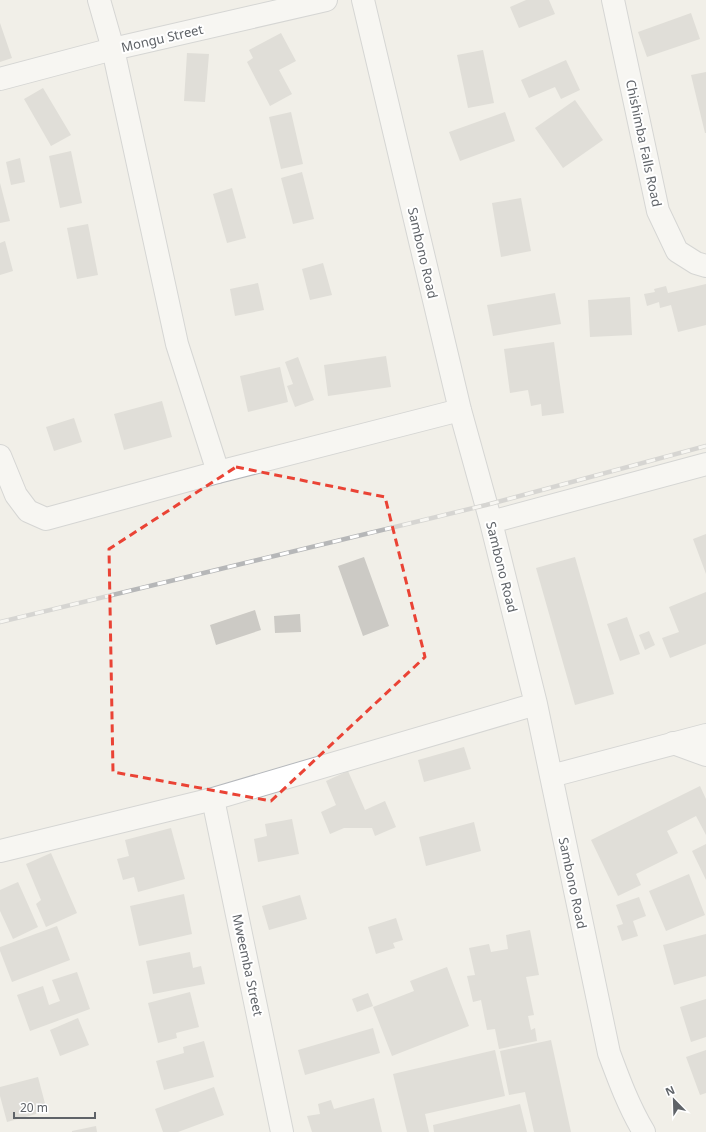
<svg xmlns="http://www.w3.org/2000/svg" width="706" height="1132" viewBox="0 0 706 1132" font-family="'Noto Sans',sans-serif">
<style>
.building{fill:#cccac5}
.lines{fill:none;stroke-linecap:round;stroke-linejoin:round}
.minor-casing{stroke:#b5b8bc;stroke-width:24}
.minor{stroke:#fff;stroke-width:22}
.rail-casing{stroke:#b6b7b8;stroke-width:4.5}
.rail{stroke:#fff;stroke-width:3;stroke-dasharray:9;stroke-linecap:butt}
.marked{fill:none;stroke:#ea4335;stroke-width:3;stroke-dasharray:8 5;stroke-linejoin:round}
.labels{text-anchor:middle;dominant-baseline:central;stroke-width:4;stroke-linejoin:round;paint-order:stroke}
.street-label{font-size:13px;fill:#5f6368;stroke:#fff}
</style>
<rect width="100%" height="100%" fill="#f1efe8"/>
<path class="building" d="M526 0H549L555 14 519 28 510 7Z
M691 13 700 39 647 57 638 32Z
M0 23 12 58 0 62Z
M281 33 296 61 279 70 292 94 270 106 247 62 253 58 249 50Z
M483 50 494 103 468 108 457 55Z
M187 53 209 54 205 102 184 101Z
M566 60 580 90 561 99 555 87 529 98 521 80Z
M706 72V133H705L691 75Z
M43 88 71 135 51 146 24 99Z
M575 100 603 140 563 168 535 128Z
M291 112 303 164 281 169 269 117Z
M505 112 515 141 460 161 449 132Z
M71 151 82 203 60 208 49 156Z
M20 158 25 182 11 185 6 162Z
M302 172 314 219 293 224 281 178Z
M0 183 10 221 0 223Z
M232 188 246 238 227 243 213 194Z
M521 198 531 251 501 257 492 203Z
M88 224 98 275 77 279 67 228Z
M5 241 13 271 0 275V243Z
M323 263 332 295 310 300 302 269Z
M258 283 264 310 235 316 230 289Z
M706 284V325L678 332 671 305 660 308 659 302 647 306 644 294 655 292 654 289 666 286 668 293Z
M555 293 561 324 493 336 487 305Z
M630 297 632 335 590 337 588 300Z
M554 342 564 413 542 416 541 404 531 406 528 390 510 393 504 349Z
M386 356 391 387 328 396 324 365Z
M298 357 314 400 295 407 287 386 293 384 285 362Z
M280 367 288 402 248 412 240 376Z
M162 401 172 437 124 450 114 414Z
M74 418 82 442 54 451 46 427Z
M706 534V574L693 539Z
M364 557 389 626 363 636 338 566Z
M575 557 614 694 575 705 536 568Z
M706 592V644L670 658 662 638 679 632 669 607Z
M255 610 261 630 216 645 210 625Z
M300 614 301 632 275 633 274 616Z
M627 617 640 654 620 661 607 624Z
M649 631 655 645 645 650 639 635Z
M464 747 471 769 424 782 418 760Z
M348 771 365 810 385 801 396 827 375 836 372 828H344L330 834 321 812 336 805 326 781Z
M700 786 706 799V835L696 816 667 831 678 853 636 874 641 885 618 896 591 840Z
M292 819 299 854 258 862 254 839 267 836 265 824Z
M474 822 481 851 426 866 419 837Z
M171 828 185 879 138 892 134 877 123 880 117 859 129 856 125 840Z
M706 844V880L692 851Z
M51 853 77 913 46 927 36 904 41 900 26 864Z
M689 874 705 915 666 931 649 891Z
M18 882 38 927 13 939 0 911V890Z
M184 894 192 934 139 946 130 906Z
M300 895 307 919 269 930 262 906Z
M639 897 646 916 633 921 638 936 622 941 617 926 623 924 616 905Z
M396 918 403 940 393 943 395 948 376 954 368 927Z
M57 926 70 960 12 982 0 951V947Z
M530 930 539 975 526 977 534 1015 528 1016 531 1030 535 1028 537 1041 499 1049 495 1029 487 1030 481 1000 473 1002 467 976 475 975 469 948 489 944 491 952 508 949 506 935Z
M706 934V976L674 985 663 945Z
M190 952 193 968 201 966 205 984 153 994 146 961Z
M447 967 469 1026 392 1056 373 1007 414 991 410 981Z
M77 972 90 1009 30 1031 17 995 43 986 49 1005 60 1001 52 980Z
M190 992 199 1027 176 1033 177 1038 158 1043 148 1003Z
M368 993 373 1006 357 1012 352 999Z
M706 999V1037L691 1042 680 1007Z
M78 1018 89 1045 60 1056 50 1030Z
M373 1028 380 1053 305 1075 298 1050Z
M551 1040 571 1132H534L525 1092 509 1095 500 1051Z
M204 1041 214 1077 164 1090 156 1061 184 1053 183 1047Z
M495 1050 505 1096 425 1114 429 1132H407L393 1074Z
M706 1050V1093L700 1095 686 1057Z
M38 1077 47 1111 7 1122 0 1096V1087Z
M214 1087 224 1115 178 1132H163L155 1109Z
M374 1098 382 1132H312L307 1116 320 1114 318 1104 331 1100 334 1109Z
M520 1104 527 1132H434L433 1125Z
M96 1126 97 1132H72V1131Z"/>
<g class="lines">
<defs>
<path id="minor" d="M99 0 113 49 177 344 218 472
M363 0 460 410 491 522 536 704 609 1053C619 1080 629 1107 644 1132
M613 0 658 211 677 251 696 263 706 266
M0 79 113 49 326 0
M0 456 16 495 28 511 46 519 218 472 460 410
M491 522 706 464
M673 743 706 755
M551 776 706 735
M213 799 282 1132
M0 851 213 799 536 704"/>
</defs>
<use href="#minor" class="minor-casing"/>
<use href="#minor" class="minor"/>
<defs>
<path id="rail" d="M0 622 486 505 706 446"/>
</defs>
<use href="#rail" class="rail-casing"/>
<use href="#rail" class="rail"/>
</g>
<path d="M0 0H706V1132H0ZM236 467 385 497 425 657 271 801 113 772 109 549Z" fill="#f1efe8" fill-opacity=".55" fill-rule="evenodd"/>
<path class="marked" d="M236 467 385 497 425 657 271 801 113 772 109 549Z"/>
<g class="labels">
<g class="street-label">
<text transform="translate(162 38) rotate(-13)">Mongu Street</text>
<text transform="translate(644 143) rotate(78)">Chishimba Falls Road</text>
<text transform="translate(423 253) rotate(77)">Sambono Road</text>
<text transform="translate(502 567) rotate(76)">Sambono Road</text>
<text transform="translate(573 883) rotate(78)">Sambono Road</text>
<text transform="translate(248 965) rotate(78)">Mweemba Street</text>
</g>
</g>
<g transform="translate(674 1100) rotate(337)" stroke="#ffffff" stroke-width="3" paint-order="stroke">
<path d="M0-3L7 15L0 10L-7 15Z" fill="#5f6368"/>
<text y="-6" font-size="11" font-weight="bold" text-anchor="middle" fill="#5f6368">N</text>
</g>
<path d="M14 1112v6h81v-6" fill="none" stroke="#5f6368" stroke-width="2"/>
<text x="20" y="1112" font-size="12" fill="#5f6368" stroke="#ffffff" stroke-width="3" paint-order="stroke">20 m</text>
</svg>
